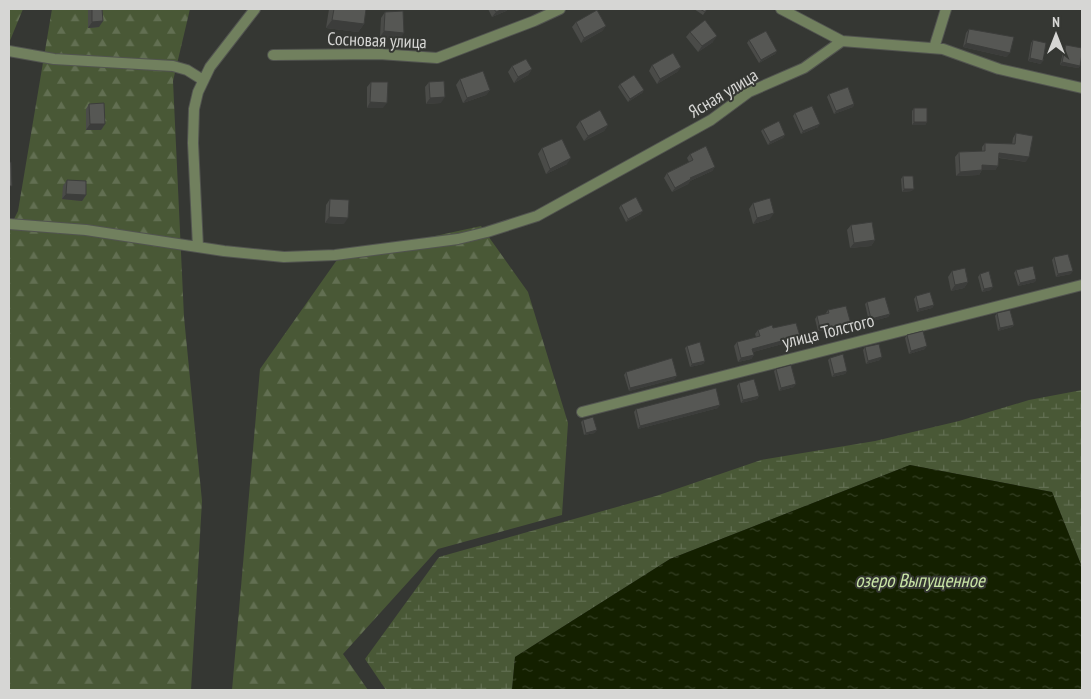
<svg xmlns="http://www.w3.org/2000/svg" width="1091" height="699" viewBox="0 0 1091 699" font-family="'PT Sans Narrow',sans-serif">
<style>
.forest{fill:url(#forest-firs)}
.wetland{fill:url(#wetland-marsh)}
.water{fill:url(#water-ripples)}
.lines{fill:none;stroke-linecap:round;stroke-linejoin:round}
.minor-casing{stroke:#525450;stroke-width:12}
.minor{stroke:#71805e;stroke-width:10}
.wall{fill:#4a4b48}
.shaded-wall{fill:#3c3d3b}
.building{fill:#565754;stroke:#3c3d3b}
.labels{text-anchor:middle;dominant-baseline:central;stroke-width:4;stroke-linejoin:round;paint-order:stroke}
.street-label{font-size:18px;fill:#d6d6d4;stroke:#353733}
.water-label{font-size:19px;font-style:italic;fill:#c8e4a5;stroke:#353733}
</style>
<defs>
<pattern id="forest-firs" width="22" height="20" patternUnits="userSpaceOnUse" patternTransform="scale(1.25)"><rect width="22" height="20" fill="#495836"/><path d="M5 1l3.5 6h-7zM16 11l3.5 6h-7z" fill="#626f52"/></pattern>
<pattern id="wetland-marsh" width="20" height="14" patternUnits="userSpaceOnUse" patternTransform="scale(1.25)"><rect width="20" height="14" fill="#495836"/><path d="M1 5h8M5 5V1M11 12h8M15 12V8" fill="none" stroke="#626f52"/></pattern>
<pattern id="water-ripples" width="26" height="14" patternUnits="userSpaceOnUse" patternTransform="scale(1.25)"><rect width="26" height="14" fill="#142000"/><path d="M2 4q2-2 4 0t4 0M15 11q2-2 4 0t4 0" fill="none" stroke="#354024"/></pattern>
</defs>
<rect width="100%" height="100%" fill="#353733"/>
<path class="forest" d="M9 9H23L9 43Z
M52 9H190L173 81 184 317 202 501 191 690H9V229L18 211Z
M481 226 528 292 568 423 562 515 438 549 343 654 368 690H232L260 369 339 257Z"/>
<path class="wetland" d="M1082 390V567L1052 492 910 465 670 559 515 657 512 690H386L365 659 439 557 656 496 761 460 875 441 959 421 1029 400Z"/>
<path class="water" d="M910 465 1052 492 1082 567V690H512L515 657 670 559Z"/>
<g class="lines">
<defs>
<path id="minor" d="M781 9 842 41
M934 48 946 9
M9 51 54 59 173 66 187 70 203 80
M273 55 379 54 437 58 534 21 560 9
M9 224 86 230 224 251 284 257 335 255 458 239 487 232 537 216 711 120 749 92 804 68 842 41 943 49 999 69 1082 88
M198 247 193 143 194 109 198 92 210 67 255 9
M582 412 1082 285"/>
</defs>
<use href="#minor" class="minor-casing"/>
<use href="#minor" class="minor"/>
</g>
<path class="wall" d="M88 9H102L99 27 88 28Z
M329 9H366L364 24 358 32 326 28Z
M488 9H508L506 11 492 17Z
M694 9H707L703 15Z
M385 12 400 39 380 37 381 18Z
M576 22 606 26 602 31 581 43 572 27Z
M969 29 1007 57 963 47 966 33Z
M690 32 713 42 698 52 686 37Z
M749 40 777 51 775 54 759 63 747 43Z
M1033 40 1041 64 1028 61 1031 43Z
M1066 45 1080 66 1078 68 1060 65 1064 48Z
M652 65 681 67 677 72 657 84 649 71Z
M512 66 532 69 528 75 514 83 508 72Z
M460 79 490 90 486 95 463 103 456 85Z
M371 82 383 108H367V87Z
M429 82 441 103 426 104 425 87Z
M620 84 644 90 642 93 628 102 618 87Z
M829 94 854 104 853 107 834 114 827 97Z
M89 104 105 124 101 130H86V109Z
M914 108 927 122 925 125H912V111Z
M795 113 818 127 801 134 793 116Z
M580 121 608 125 604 131 584 141 576 127Z
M763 129 785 135 783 138 768 145 761 131Z
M1016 133 1026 162 999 158 998 166 995 170H982L979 175 956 176 955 157 959 152 982 151V147L985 143 1012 144 1013 138Z
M542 148 567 164 546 174 538 154Z
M690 154 715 167 712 171 690 181 688 184 672 192 664 178 667 173 689 162 687 158Z
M903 176 912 191 902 192 901 179Z
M67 180 86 195 82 201 62 199 63 186Z
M330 199 344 224 325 223 326 205Z
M753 203 770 219 753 224 749 209Z
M621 205 641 214 626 222 619 208Z
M851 225 875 240 871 246 850 248 847 230Z
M1054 257 1071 274 1056 277 1052 260Z
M1016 270 1036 279 1035 282 1018 286 1014 273Z
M952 271 968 282 964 288 951 291 948 277Z
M980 274 991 290 982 292 978 277Z
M916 296 934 305 932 308 917 312 914 299Z
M867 302 890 314 888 317 869 322 865 304Z
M828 310 849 326 831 331 830 329 818 331 815 319 817 316 826 314V313Z
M997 313 1014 325 1012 327 998 331 995 316Z
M773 328 800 336 797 340 753 352 754 355 751 359 738 362 734 346 737 342 756 337 755 334 758 330Z
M907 335 925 349 909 354 905 338Z
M687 346 705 361 703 364 690 367 685 348Z
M865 347 880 360 866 364 863 350Z
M830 358 847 371 845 374 832 377 828 360Z
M776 369 794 387 779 391 774 371Z
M626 372 675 379 629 391 624 375Z
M739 383 759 396 757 399 741 403 737 386Z
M718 408 638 429 634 412 636 409Z
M583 420 595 433 584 435 581 422Z"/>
<path class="shaded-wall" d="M503 9H508L506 11 492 17 496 12Z
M332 20 364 24 358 32 326 28Z
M103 21 99 27 88 28 92 22Z
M606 26 602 31 581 43 584 38Z
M384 31 404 33 400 39 380 37Z
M717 36 713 42 698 52 702 46Z
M966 43 1010 53 1007 57 963 47Z
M777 51 775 54 759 63 761 60Z
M1030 58 1043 61 1041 64 1028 61Z
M1062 62 1080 66 1078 68 1060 65Z
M681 67 677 72 657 84 660 79Z
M532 69 528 75 514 83 518 77Z
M490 90 486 95 463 103 467 98Z
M644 90 642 93 628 102 630 99Z
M445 97 441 103 426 104 430 98Z
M370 102 387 103 383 108H367Z
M854 104 853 107 834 114 836 111Z
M914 122H927L925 125H912Z
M90 124H105L101 130H86Z
M820 124 818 127 801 134 803 131Z
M608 125 604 131 584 141 588 136Z
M785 135 783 138 768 145 770 142Z
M999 153 1029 157 1026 162 996 157Z
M571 158 567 164 546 174 550 169Z
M982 165 998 166 995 170H978Z
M715 167 712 171 690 181 688 184 672 192 675 188 690 178Z
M982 170 979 175 956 176 960 172Z
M904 189H914L912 191 902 192Z
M66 194 86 195 82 201 62 199Z
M643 211 641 214 626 222 628 219Z
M774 213 770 219 753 224 757 218Z
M329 217 348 218 344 224 325 223Z
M875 240 871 246 850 248 854 243Z
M1073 271 1071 274 1056 277 1058 274Z
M1036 279 1035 282 1018 286 1020 283Z
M968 282 964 288 951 291 955 285Z
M993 287 991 290 982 292 984 289Z
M934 305 932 308 917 312 919 309Z
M890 314 888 317 869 322 871 319Z
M851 324 849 326 831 331 833 328Z
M1014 325 1012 327 998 331 1000 328Z
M832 326 830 329 818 331 820 329Z
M800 336 797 340 749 353 752 349Z
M927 346 925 349 909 354 911 351Z
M754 355 751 359 738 362 741 358Z
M882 357 880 360 866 364 868 361Z
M705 361 703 364 690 367 692 364Z
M847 371 845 374 832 377 834 374Z
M677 376 675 379 629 391 630 388Z
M796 384 794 387 779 391 781 388Z
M759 396 757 399 741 403 743 400Z
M720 405 718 408 638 429 640 426Z
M597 430 595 433 584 435 586 433Z"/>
<path class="building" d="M92 9H102L103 21 92 22Z
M334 9H366L364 24 332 20Z
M494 9H503L496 12Z
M700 9H707L705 12Z
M597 10 606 26 584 38 576 22Z
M403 11 404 33 384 31 385 12Z
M705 20 717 36 702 46 690 32Z
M969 29 1014 37 1010 53 966 43Z
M766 31 777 51 761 60 749 40Z
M1033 40 1046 43 1043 61 1030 58Z
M1066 45 1082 48V54L1080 66 1062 62Z
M673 53 681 67 660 79 652 65Z
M526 59 532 69 518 77 512 66Z
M483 71 490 90 467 98 460 79Z
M634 75 644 90 630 99 620 84Z
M444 81 445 97 430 98 429 82Z
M371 82H388L387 103 370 102Z
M848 87 854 104 836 111 829 94Z
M104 103 105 124H90L89 104Z
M812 106 820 124 803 131 795 113Z
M914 108H927V122H914Z
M600 110 608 125 588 136 580 121Z
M779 121 785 135 770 142 763 129Z
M1016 133 1033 136 1029 157 999 153 998 166 982 165V170L960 172 959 152 985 151V143L1015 144Z
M562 139 571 158 550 169 542 148Z
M706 146 715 167 690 178 691 179 675 188 667 173 693 160 690 154Z
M9 162H11L12 186H9Z
M903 176H913L914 189H904Z
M67 180 86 181V195L66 194Z
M636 197 643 211 628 219 621 205Z
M770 198 774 213 757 218 753 203Z
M330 199 349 200 348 218 329 217Z
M872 222 875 240 854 243 851 225Z
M1068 254 1073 271 1058 274 1054 257Z
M1033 266 1036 279 1020 283 1016 270Z
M965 268 968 282 955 285 952 271Z
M989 271 993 287 984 289 980 274Z
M930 292 934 305 919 309 916 296Z
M885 297 890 314 871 319 867 302Z
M846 306 851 324 833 328 832 326 820 329 817 316 829 313 828 310Z
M1010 310 1014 325 1000 328 997 313Z
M796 323 800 336 752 349 754 355 741 358 737 342 760 336 758 330 772 325 773 328Z
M923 331 927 346 911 351 907 335Z
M700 342 705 361 692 364 687 346Z
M879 344 882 357 868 361 865 347Z
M843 354 847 371 834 374 830 358Z
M672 358 677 376 630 388 626 372Z
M791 365 796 384 781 388 776 369Z
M754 379 759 396 743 400 739 383Z
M716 388 720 405 640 426 636 409Z
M593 417 597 430 586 433 583 420Z"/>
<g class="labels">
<g class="street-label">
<text transform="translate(377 40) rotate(2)">Сосновая улица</text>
<text transform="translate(723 93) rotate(-31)">Ясная улица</text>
<text transform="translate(828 331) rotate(-14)">улица Толстого</text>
</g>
<g class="water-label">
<text x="920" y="580">озеро Выпущенное</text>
</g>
</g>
<rect width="1091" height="699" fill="none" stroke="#d6d6d4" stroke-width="20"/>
<g transform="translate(1056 35)" stroke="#353733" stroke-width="4" paint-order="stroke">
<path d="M0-4L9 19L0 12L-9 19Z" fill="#d6d6d4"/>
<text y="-8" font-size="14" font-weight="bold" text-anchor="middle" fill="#d6d6d4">N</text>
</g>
</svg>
